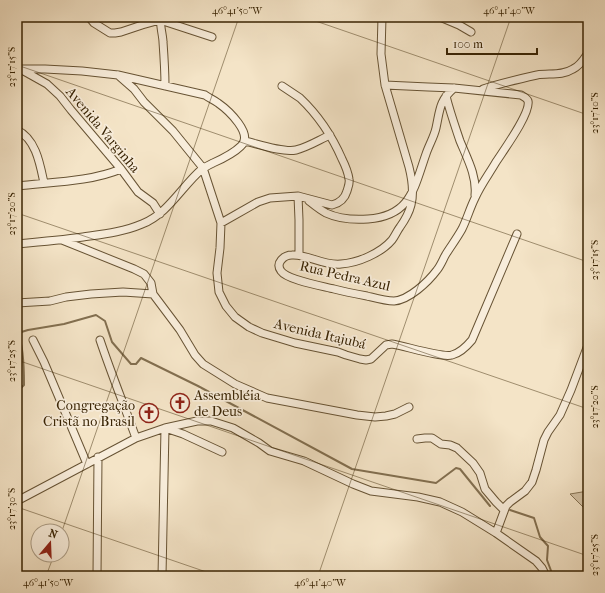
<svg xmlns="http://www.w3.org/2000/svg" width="605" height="593" viewBox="0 0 605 593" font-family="'IM FELL French Canon',serif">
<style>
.green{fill:#d4c3a6;stroke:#867354}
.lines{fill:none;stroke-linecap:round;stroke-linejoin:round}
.stream{stroke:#826f50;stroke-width:2}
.minor-casing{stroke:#675334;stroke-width:9}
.minor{stroke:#f8eddb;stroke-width:7}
.ticks{fill:none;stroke:#382303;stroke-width:1;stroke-opacity:0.45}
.labels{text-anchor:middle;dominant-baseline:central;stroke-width:3.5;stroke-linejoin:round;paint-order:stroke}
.street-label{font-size:14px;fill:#382303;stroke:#f8eddb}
.poi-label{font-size:14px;fill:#382303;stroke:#f8eddb;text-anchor:start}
.neatline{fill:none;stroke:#382303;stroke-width:1.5}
.ticks-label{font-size:10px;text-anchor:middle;fill:#382303}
</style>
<rect width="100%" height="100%" fill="#f4e4c7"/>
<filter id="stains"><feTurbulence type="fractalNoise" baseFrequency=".005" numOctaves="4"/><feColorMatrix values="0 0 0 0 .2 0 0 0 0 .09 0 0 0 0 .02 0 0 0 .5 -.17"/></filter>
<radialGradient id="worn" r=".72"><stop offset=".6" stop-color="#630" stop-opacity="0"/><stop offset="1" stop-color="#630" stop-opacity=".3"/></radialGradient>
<path class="green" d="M588 491V512L570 494Z"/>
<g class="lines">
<path class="stream" d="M17 392 24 385C24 372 23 345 18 333L28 330 64 324 96 315 105 321 112 342 131 364H136L141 358 198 386 352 469 436 483 456 468 460 469 490 506
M17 399 18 404 17 405
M510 510 534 518 540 537 548 546 547 560 553 576"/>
<defs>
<path id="minor" d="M89 17 94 23 110 33H115L121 32 142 25 160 20 212 37
M161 17C159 22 163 36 163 42 164 56 165 71 165 86
M382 17 381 54 385 85 409 167C412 179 414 193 411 205 409 213 405 220 400 227 397 231 395 236 392 240 381 253 358 263 341 264 323 266 308 254 292 255 284 255 275 263 281 271 287 280 322 286 334 289 345 292 356 294 367 296 375 298 385 301 394 301 409 300 428 282 437 270 441 265 443 259 446 254 451 246 457 238 462 229 467 219 470 208 475 198 480 186 489 174 496 162 503 151 531 113 528 101 527 98 524 97 521 95L454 88 428 87 385 85
M440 17 459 25 471 32
M17 69H45L82 71 118 75 205 95C209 98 214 100 218 103 228 110 254 134 241 146 233 154 222 159 213 163 209 165 205 167 202 169 182 186 168 214 142 224 123 232 104 234 83 237 61 240 39 242 17 244
M22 70 47 84 60 96 71 110 121 169 138 192 153 203 160 214
M118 75 134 89 144 102 173 131 203 168 221 223 220 248 217 273 219 292 226 306 235 317 249 327 262 333 295 343 338 352 346 355 360 359 366 360 371 359 386 345 392 344C405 346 442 358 452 355 460 353 467 346 472 340L517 234
M483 89C501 83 519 79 537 75 549 73 562 76 573 69 580 66 584 59 588 53
M446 96C450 112 455 126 460 141 467 158 477 176 475 195
M17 130C36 139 40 164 44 183
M245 141C258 144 283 153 296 150 308 147 319 140 330 135
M17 186C50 182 90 182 121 169
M298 196 299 220V255
M309 201C314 205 320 210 326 213 339 219 354 220 368 219 411 216 414 188 426 154 429 145 434 137 436 128 440 110 439 101 454 88
M221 223 258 202 270 198 298 196 332 205C340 203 345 198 347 191 348 187 350 183 349 179 348 172 345 165 342 159 332 136 318 115 300 98 294 94 288 90 282 86
M62 240 134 269 144 274 151 283 153 294 180 330 195 355 203 364 235 384 267 398 357 415 375 417 386 416 395 414 409 407
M17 303 50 301 66 297 91 294 123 292 153 294
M33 340 44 362 87 464
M100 340C111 373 124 405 136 438
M417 439 425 438H432L441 444 450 445 457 448 473 463 480 473 485 489 496 502 504 510
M17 501 136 438 165 428 197 421H211L233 428 259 443 270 451 304 461 353 484 371 491 418 497 440 502 462 512 496 533 536 561 542 568 546 576
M496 533 506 506 510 502 525 491 532 482 536 470 544 440 548 432 560 415 571 390 588 345
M97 576 98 457
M162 576 165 428 183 434 222 452"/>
</defs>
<use href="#minor" class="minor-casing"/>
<use href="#minor" class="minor"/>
</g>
<path class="ticks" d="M304 17 588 115M17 65 588 262M17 213 588 409M17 360 588 556M17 507 218 576M62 531 239 17M46 576 54 555M318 576 511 17"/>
<defs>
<symbol id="church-ring" viewBox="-11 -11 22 22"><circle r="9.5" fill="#f8eddb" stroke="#8f2418" stroke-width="1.5"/><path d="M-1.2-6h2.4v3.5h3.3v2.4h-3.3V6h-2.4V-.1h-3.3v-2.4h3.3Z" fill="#8f2418"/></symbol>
</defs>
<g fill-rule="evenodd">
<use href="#church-ring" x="169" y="392" width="22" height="22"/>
<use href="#church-ring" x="138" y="402" width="22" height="22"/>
</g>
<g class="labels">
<g class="street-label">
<text transform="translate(103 130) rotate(50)">Avenida Varginha</text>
<text transform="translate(345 276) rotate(13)">Rua Pedra Azul</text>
<text transform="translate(320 334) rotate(13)">Avenida Itajubá</text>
</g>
<g class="poi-label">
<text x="194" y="395">Assembléia<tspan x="194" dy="16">de Deus</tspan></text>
<text x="135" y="405" text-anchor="end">Congregação<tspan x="135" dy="16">Cristã no Brasil</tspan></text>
</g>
</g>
<rect width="605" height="593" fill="none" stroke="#f4e4c7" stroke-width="44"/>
<g transform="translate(50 543) rotate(19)"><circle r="19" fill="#f8eddb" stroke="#ab9c85"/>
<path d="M0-3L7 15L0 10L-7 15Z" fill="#8f2418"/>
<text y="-6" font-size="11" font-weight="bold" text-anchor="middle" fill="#382303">N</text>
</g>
<path d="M447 48v6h90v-6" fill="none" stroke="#382303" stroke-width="2"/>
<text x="453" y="48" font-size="12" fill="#382303" stroke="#f8eddb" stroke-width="3" paint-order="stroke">100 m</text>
<rect x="22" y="22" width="561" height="549" class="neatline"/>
<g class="ticks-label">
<text x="237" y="14">46°41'50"W</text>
<text x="509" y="14">46°41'40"W</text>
<text transform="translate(11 67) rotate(-90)" y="4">23°17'15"S</text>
<text transform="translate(594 113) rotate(-90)" y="4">23°17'10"S</text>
<text transform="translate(11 214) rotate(-90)" y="4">23°17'20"S</text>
<text transform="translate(594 260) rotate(-90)" y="4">23°17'15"S</text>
<text transform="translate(11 361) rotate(-90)" y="4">23°17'25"S</text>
<text transform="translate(594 407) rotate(-90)" y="4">23°17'20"S</text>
<text transform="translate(11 509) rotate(-90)" y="4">23°17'30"S</text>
<text transform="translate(594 555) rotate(-90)" y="4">23°17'25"S</text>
<text x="48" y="586">46°41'50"W</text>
<text x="320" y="586">46°41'40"W</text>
</g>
<rect width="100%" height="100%" filter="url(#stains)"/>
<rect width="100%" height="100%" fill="url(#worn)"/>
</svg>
